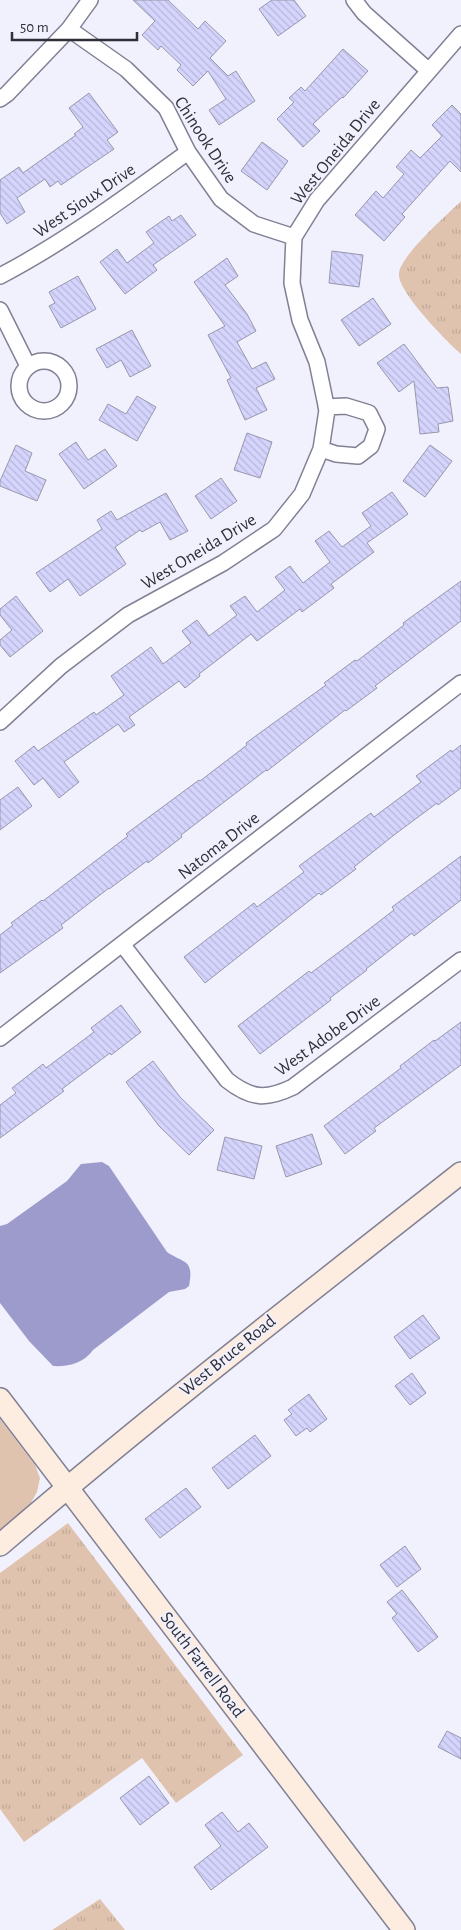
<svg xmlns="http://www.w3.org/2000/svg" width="461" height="1930" viewBox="0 0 461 1930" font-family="'Alegreya Sans',sans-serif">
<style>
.grass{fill:url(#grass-tufts)}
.park{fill:#e0c3af}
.water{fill:#9d9bcc}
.building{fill:url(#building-back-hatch);stroke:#9797ac}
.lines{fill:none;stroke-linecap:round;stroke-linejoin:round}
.street-casing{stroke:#818094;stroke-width:18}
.secondary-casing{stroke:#818094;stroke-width:24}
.street{stroke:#fff;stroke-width:15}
.secondary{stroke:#fdece0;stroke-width:21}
.labels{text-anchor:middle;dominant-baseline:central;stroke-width:4;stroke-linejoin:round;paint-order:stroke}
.street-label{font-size:18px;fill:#2f2f37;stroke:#f1f1fe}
</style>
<defs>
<pattern id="grass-tufts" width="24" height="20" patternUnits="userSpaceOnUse" patternTransform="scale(1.25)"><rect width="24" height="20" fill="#e0c3af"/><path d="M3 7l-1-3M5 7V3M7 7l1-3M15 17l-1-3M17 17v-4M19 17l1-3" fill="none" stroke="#c0a897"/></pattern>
<pattern id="building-back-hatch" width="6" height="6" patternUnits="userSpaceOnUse" patternTransform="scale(1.25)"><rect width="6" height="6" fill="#d5d4fd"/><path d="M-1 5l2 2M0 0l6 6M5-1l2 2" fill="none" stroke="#b7b6d9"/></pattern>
</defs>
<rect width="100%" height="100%" fill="#f1f1fe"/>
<path class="grass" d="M461 201V354C447 342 396 290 399 273 401 255 447 215 461 201Z
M68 1523 243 1755 176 1803 142 1758 24 1842 0 1809V1573Z
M100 1899 125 1930H52Z"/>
<path class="park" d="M0 1419 35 1465 40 1478 37 1492 28 1508 0 1534Z"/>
<path class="water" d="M102 1162 109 1166 167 1252C185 1264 194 1259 189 1286L185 1289 169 1292 93 1350C84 1363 68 1367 53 1366L29 1341 0 1303V1226L7 1224 67 1181 81 1164Z"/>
<path class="building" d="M133 0H168L198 29 205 21 226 41 210 58 228 76 236 71 255 101 219 125 209 110 226 99 208 71 193 86 177 70 181 65 161 46 158 50 142 35 155 21Z
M272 0H294L306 16 278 36 259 9Z
M343 49 368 71 343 98 342 97 313 124 320 131 303 147 277 119 294 102 289 98 301 87 305 91Z
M89 93 118 132 107 140 114 149 61 185 58 181 50 187 45 179 17 198 25 212 7 224 0 213V180L19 167 23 173 76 135 74 134 83 127 69 108Z
M452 105 461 114V172L450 161 402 214 405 217 384 241 355 215 376 191 383 198 404 174 396 167 411 150 420 158 442 136 432 125Z
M262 142 288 161 267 190 241 171Z
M181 215 196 235 153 265 157 270 125 294 100 262 117 249 127 263 154 243 146 232 169 216 172 221Z
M332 251 363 255 359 287 329 283Z
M227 258 238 276 225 285 247 314 256 331 237 342 252 369 266 362 275 379 256 388 267 410 245 420 227 380 231 378 208 335 225 326 194 282Z
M78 276 96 309 61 328 49 306 55 303 49 292Z
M373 298 391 324 359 346 341 320Z
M132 330 151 366 130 377 121 360 107 368 96 349Z
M404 344 437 388 448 387 453 421 438 424 439 432 420 434 414 381 399 392 377 363Z
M137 396 156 407 137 441 99 420 108 404 126 414Z
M247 433 272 442 260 478 234 470Z
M76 442 88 460 105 449 117 466 84 489 59 454Z
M16 445 32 453 25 471 46 480 37 501 0 486V481Z
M430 445 452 461 425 497 403 481Z
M221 478 237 501 211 519 195 496Z
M392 492 408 514 367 543 374 552 331 584 334 588 302 612 300 609 257 641 251 634 199 674 200 676 185 688 179 681 129 717 135 725 124 732 118 724 64 762 79 782 59 798 43 778 34 785 15 761 34 746 38 751 94 712 96 715 124 695 111 676 151 647 163 664 191 643 182 631 197 620 209 636 237 615 230 606 245 596 257 612 285 590 275 577 290 566 303 583 330 562 315 541 329 531 342 547 371 526 362 513Z
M166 493 188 531 170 540 160 522 142 532 140 530 115 547 126 564 80 596 68 579 50 592 36 573 102 529 97 520 111 511 117 520Z
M461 581V621L375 686 377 688 346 711 345 710 267 771 266 770 181 835 182 837 148 863 147 861 109 889V888L61 925 63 928 0 973V935L13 925 11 923 42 900 43 901 128 836 126 834 199 780 200 781 247 745 246 743 326 685 324 683 355 660 357 661 404 625 403 623Z
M16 596 43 631 10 657 0 645V640L12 630 0 615V609Z
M461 745V788L438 805 437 803 394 835 354 867 356 869 321 895 319 893 205 983 184 957 254 903 257 907 304 872 299 866 371 813 374 817 421 782 416 776 451 750 452 752Z
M18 787 32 806 0 830V800Z
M461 856V900L414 936 412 933 366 969 367 970 330 998 331 1000 260 1054 238 1026 309 971 311 973 351 943 394 910 392 907Z
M121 1005 141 1032 111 1055 110 1053 62 1089 64 1091 0 1138V1105L16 1093 12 1088 43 1064 46 1068 94 1032 91 1028Z
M461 1022V1065L374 1128 376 1131 345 1154 324 1126 401 1068 400 1066 434 1040 435 1041Z
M153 1061 180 1097 214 1130 189 1155 159 1126 126 1082Z
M312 1134 322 1164 286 1177 276 1146Z
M225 1137 262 1146 254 1179 217 1170Z
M423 1315 440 1338 410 1359 394 1337Z
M412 1373 426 1393 410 1405 395 1386Z
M309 1394 327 1419 310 1432 307 1428 296 1436 284 1420 292 1414 288 1410Z
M255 1435 271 1456 228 1489 212 1468Z
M186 1488 201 1507 160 1538 145 1519Z
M405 1546 421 1569 397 1587 380 1565Z
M402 1590 438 1637 418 1652 392 1618 397 1614 387 1602Z
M447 1731 461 1738V1759L438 1747Z
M149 1776 169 1803 140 1825 120 1798Z
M222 1812 238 1832 249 1823 268 1847 211 1890 194 1867 221 1846 205 1825Z"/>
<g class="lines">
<defs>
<path id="street" d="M354 0 364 13 429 71
M69 29 126 69 166 108 188 152 221 199 254 224 294 237
M0 99 7 94 69 29 90 0
M0 276C67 241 127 196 188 152
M0 310 28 366
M19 386a25 25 0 1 1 50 0a25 25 0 1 1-50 0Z
M321 449 336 454 358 456 371 446 377 429 369 413 346 406 326 407
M0 722 61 666 128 615 223 563 274 529 302 494 321 449 327 410 317 362 300 320 292 283 294 237 317 200 461 34
M122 944 227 1080C251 1099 266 1100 293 1087L461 960
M0 1038 461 683"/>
<path id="secondary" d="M0 1399 404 1930
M0 1545C150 1416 306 1295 461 1173"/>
</defs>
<use href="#street" class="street-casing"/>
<use href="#secondary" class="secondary-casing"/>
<use href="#street" class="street"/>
<use href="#secondary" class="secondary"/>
</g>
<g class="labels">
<g class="street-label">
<text transform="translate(205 140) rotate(57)">Chinook Drive</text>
<text transform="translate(336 152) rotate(-51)">West Oneida Drive</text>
<text transform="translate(85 201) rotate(-34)">West Sioux Drive</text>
<text transform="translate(199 552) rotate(-31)">West Oneida Drive</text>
<text transform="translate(219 846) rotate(-38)">Natoma Drive</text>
<text transform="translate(328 1036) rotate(-36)">West Adobe Drive</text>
<text transform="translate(228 1356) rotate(-39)">West Bruce Road</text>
<text transform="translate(202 1665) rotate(53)">South Farrell Road</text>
</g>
</g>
<path d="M12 32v8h125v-8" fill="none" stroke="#2f2f37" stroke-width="2.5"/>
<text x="20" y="32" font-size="15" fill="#2f2f37" stroke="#f1f1fe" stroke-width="4" paint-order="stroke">50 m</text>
</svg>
